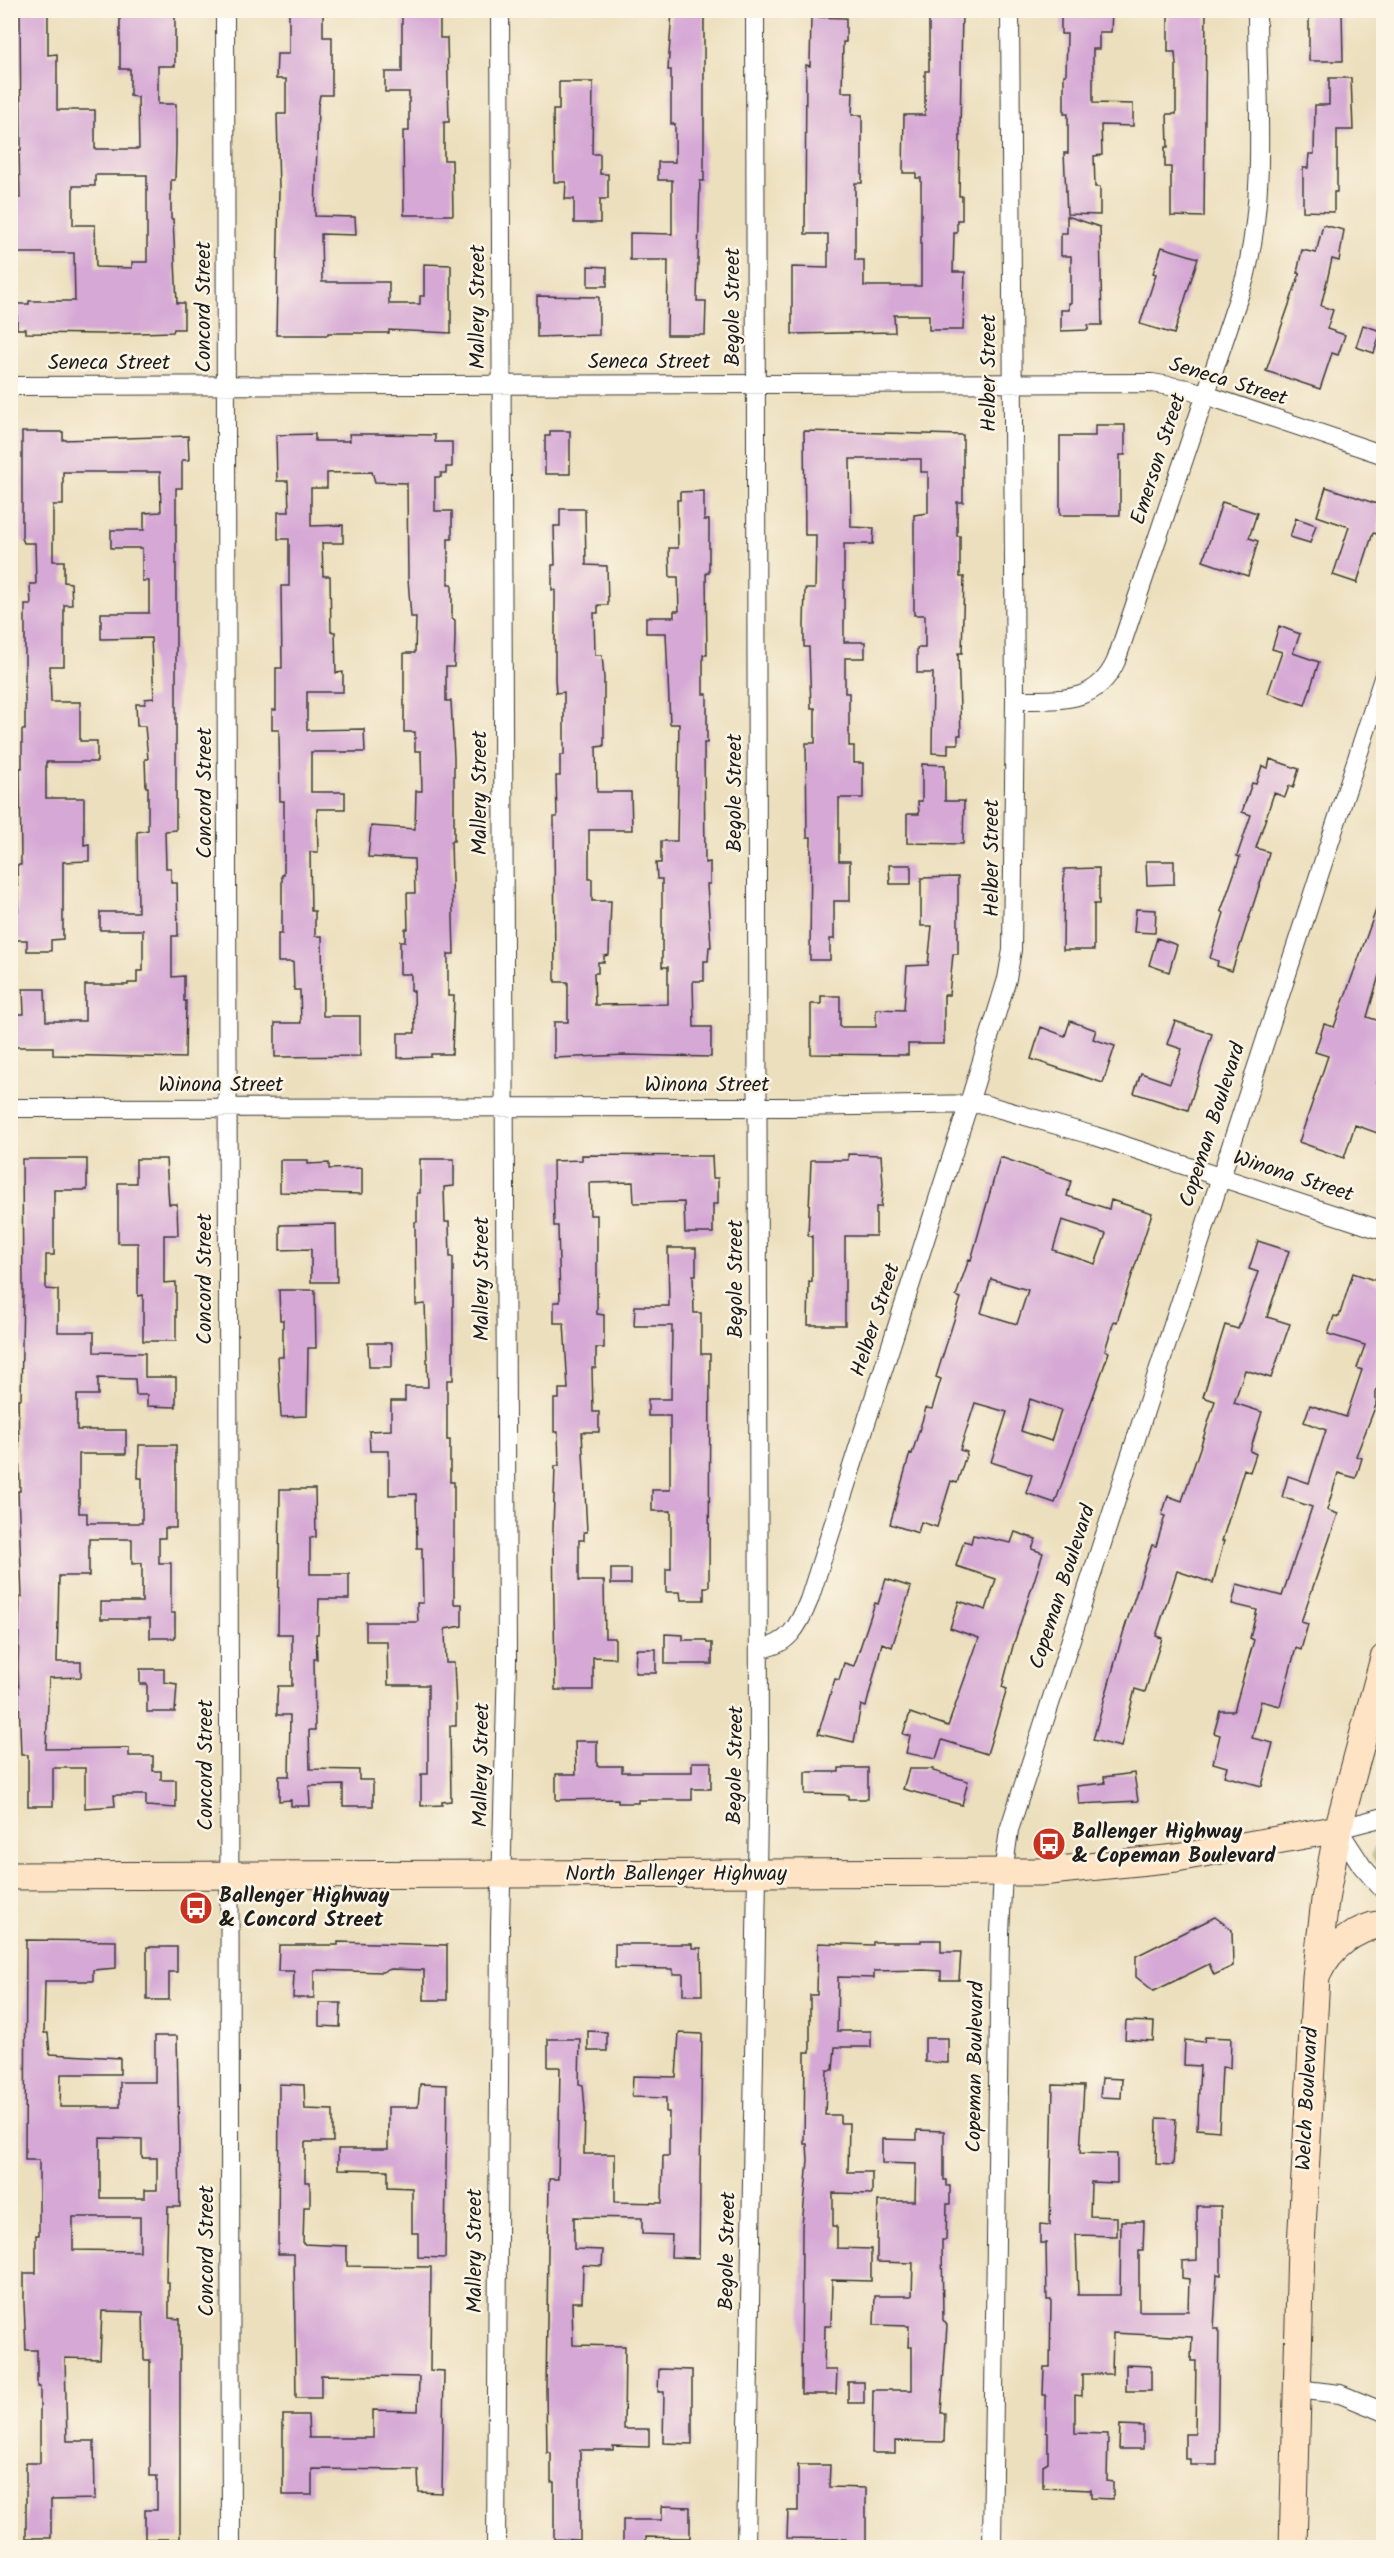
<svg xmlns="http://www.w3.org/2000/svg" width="1394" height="2558" viewBox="0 0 1394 2558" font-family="Kalam,sans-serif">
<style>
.green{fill:#aec469;stroke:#657042;stroke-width:1.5}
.building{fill:#d5a8d5;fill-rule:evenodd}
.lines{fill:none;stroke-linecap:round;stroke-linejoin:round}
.street-casing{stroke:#3b3934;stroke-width:20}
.secondary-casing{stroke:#3b3934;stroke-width:29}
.street{stroke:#fff;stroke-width:18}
.secondary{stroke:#fee4c5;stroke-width:27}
.labels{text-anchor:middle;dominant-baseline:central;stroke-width:5;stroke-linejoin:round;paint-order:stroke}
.street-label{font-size:21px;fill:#1c1c1c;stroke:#fcf5e5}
.poi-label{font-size:21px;font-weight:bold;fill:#1c1c1c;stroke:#fcf5e5;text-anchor:start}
</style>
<rect width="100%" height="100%" fill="#fcf5e5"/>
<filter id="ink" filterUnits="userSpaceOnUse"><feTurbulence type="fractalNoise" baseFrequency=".0167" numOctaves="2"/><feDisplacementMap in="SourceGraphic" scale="12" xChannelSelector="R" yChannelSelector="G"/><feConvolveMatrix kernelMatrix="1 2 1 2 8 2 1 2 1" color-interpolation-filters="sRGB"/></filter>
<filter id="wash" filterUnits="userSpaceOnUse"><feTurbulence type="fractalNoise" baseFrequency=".008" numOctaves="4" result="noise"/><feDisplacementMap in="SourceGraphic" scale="24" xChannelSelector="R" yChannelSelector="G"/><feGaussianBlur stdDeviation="1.35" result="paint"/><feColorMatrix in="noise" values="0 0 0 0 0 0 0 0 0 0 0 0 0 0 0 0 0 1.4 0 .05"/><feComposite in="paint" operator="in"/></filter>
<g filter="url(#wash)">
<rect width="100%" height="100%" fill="#ecdfbd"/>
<path class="green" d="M1383 1840V1871L1372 1855 1376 1845Z"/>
<g id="blocks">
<path class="building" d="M20 10H48V55L57 54V110H95V149H139L138 97 130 96V69H120V14H142V10H175V66H158V104H176V145L175 180H171V219H173L177 303H184V329H174L173 332 104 334 26 333V329H17V304H29V301H75L74 253H17L16 198H20L19 150H21ZM95 175H147V262H132V268L96 267 95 225H73V186H95Z
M289 10H323V37H332V95H320L318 106 315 216 355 217 356 235 321 234 322 282H389V304H420V296H424V264L451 265V333L389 330V333H328V335H276L279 189 277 114H286V79H276L277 54H289Z
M402 10H440V38H447L449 122H444V160H452L453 215H404L403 131H409V92H385V72H402Z
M672 10H704V181H700L697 301H706L705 335H667L668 260H630V233L672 234V180H658V162H675V124H671V70H668Z
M929 10H962L959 196H962V220H957V233H954L953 272H965L963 330H929V315H894L895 332 792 334V267L828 268V234H805L806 65 810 66 811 17 846 18V42H843L842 92H853L852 115H862V183H855V260H864V286H921V178H916V173H903L904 115H925V71H929Z
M1061 10H1112L1111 32H1099V49H1093V103L1133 104V126L1101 125 1102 155 1094 156 1095 187H1100V215L1067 214 1064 153H1068V114H1064V75H1066L1067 34H1061Z
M1168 10H1206L1204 217 1171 216V167H1165V147H1168L1167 114H1176V65L1175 52H1168Z
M1309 10H1342L1343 61H1309Z
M1329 78H1351L1353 130H1337V192H1334V212L1303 211V168H1308L1309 154H1314L1315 105H1329Z
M559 82H593L592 154H600V174H608V199H600V223H574V199H565L566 182H554L553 110H559Z
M1067 216 1100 227 1102 325H1088V330L1061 331V310H1069V303H1071V256H1061V233H1067Z
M1323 225 1344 230 1339 261 1332 259 1321 306 1333 310 1327 329 1345 335 1338 355 1332 353 1320 389 1266 371 1300 273H1297L1302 250 1316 253Z
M1162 247 1198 258 1174 334 1140 324 1156 274 1153 273Z
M588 266 607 267V286H588Z
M537 296 599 297V335L537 337Z
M1363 325 1381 331 1374 353 1356 347Z
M1095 425H1125V455H1120V515H1060V436H1095Z
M550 431H570V474H545V436H550Z
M804 431 963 435V502H957V536H960V577H964L962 653H958L961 735H958V744H948V754L932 753 933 673H917V648H925V615H914V515L928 513V472H921V459H850L851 527 874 528 873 544H844V642H865V658H845V693H849V746H854V763H863V798H839V861H850V901H834V939H830V960H810L811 837H807L806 743H815V708H811L809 647H804V624L805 589H815L816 535H805Z
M22 432H63V440L188 436 189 460H182V488H176V830L165 831 166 868H171V883H177L178 936H172V977L184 976V1001H186L185 1058 53 1055V1047H13V1014H24L23 989H45L46 1021H85V985H128V983H137V971H143V930H100V912H138L137 832 148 830V787H146L145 759H148L145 726H137L136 704H145V699L154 698 151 638 101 639V613H149V581H142V548H111V530H144V513L161 512 160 472H63V505H53V561H64V582L71 583 72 605H64V666H50L51 702H80V741H97V762H46V798H84V845L89 844V861L63 862V939L51 940V951H27V940H15V911H18L17 865H21L20 768H22V730H25V605H31L30 584H36L35 543H24L22 538Z
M315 434V441H350L349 434H378L435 435V442H452V467H446V473H441V477H435V511H452V539H448V584H452V619L455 620V637L454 667H446V701H451L454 758V841H451L454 954H448V996H454L452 1054H431V1057L398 1058V1033H415L414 991H411V974H400V941H405V929H408L407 893H415L414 859 368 857 371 826 415 829 416 791H422L421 751H415V732H404V653H415L416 617H411L408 579 407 483 375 482 372 472 327 473V488H311V526L343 525V543H322L323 576H330L331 632H335L336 673 343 672V692H307V730L364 729 365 752H311V792H345V809H317L318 852H310L311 911H315V936H322L323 1016H360V1056L275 1057V1023H301L300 990H294L293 962H278V934H282V875H284V801H280L279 730H272V710H276V668H282L281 586H289V539H278V512H289L288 481H277L276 435Z
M1326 487 1383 506 1377 534 1373 533 1357 583 1333 575 1349 527 1317 516Z
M704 491V520H709V573H706L707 655H703V694H707V743H704L705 863 710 862V884H707L711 947H709L708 961H704V981H693L694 1027H711V1057L626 1055 554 1058V1022H568V982H555L554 817H557L556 776H560V755H564V692L556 693 555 679V590H552V565H555L554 526H560V509H585L586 565 607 566 608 605H598V613H594L595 655H602L604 678V746L596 747 597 792H631L632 830H589V879H592V901H611L609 955 604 956V962H598V973H594L595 1005 668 1004V967H662V879H657L656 863H661V841H677L679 724H670L666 633H646V617H674V611H679L678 577H670L669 548H678L677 500H680V492Z
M1222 502 1257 513 1249 538 1258 541 1248 576 1203 561Z
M1296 518 1316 525 1310 543 1290 537Z
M1279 626 1300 634 1293 653 1319 662 1305 705 1268 693 1282 652 1272 649Z
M1270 759 1299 769 1293 788 1289 786 1285 797 1274 793 1256 848 1269 852 1265 868 1232 971 1217 966 1218 961 1210 958 1224 913 1221 911 1240 857 1237 856 1251 815 1242 812 1252 783 1256 784 1262 766 1268 768Z
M922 764 945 765V801H964L963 844 907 843V814H919L918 801H922Z
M1146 861H1174V884L1147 885Z
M889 865H911V884H890Z
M1099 868V904H1094V950H1063L1064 869Z
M958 877V954H953L949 995H944V1044H908V1055L811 1054V1004H821V996H840V1027H876V1009L904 1010 907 966 928 965 932 926H921V878Z
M1381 896H1383V974L1380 972 1367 1017 1383 1022V1063L1377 1083 1383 1084V1135L1355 1125 1344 1158 1299 1142 1328 1056 1315 1052 1324 1024 1334 1027Z
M1136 909 1156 910 1155 933 1134 932Z
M1157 938 1177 945 1169 972 1149 965Z
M1070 1021 1096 1030 1093 1039 1115 1046 1103 1083 1031 1059 1041 1027 1065 1036Z
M1175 1021 1212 1034 1188 1110 1134 1093 1141 1073 1170 1083 1182 1049 1167 1044Z
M848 1154 881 1155 883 1184 881 1207H876V1236H845V1325H808L809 1281 812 1282V1236H808L811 1160H848Z
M582 1155 712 1156 713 1178H718V1204H713V1233H685L684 1202 634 1203 633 1182 589 1183 590 1215H597V1314L604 1315V1348H596V1368H592L593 1412H599V1432H582L587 1532H584V1540H579V1581H604L605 1638H615V1658L593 1657V1690H555L553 1530 555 1466H559L558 1432H554V1399H559V1389H568L564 1323H554V1302H560L558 1226H554L553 1161 582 1160Z
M1000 1157 1071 1181 1067 1196 1109 1209 1111 1200 1152 1213 1117 1322 1114 1321 1105 1350 1109 1352 1055 1503 1026 1493 1032 1475 991 1462 1007 1412 975 1403 960 1450 967 1452 957 1483 951 1481 937 1527 921 1522 918 1533 890 1524 910 1453 912 1454 926 1408 932 1409 941 1379 936 1377 961 1298 956 1296 969 1259 971 1260ZM1062 1220 1106 1234 1095 1264 1053 1250ZM991 1279 1028 1290 1017 1324 981 1313ZM1030 1399 1061 1410 1051 1441 1021 1431Z
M22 1159H87V1190H54V1255H46V1289L58 1290V1332H94V1352L145 1353V1377H176V1407L147 1406V1395H136L135 1379 98 1378V1395H77V1430H126V1454H79V1513H87V1523H142V1478H138L139 1445H176V1528H165V1538H159V1563H171V1613H175V1638H150V1619H101V1602H142V1563L132 1564V1539H89V1576H59L57 1662H81V1677L49 1678 46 1749 129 1748V1756H153V1771H161V1780H176V1808L146 1806V1795H114L115 1806 85 1808V1768H53V1806H28V1755H21L18 1667 20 1597H22L18 1491H20L18 1399H21L23 1292Z
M136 1159H166L169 1204H177L178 1235H164V1283L176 1282V1341H143V1295L138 1296V1243H118V1183H136Z
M420 1159H454V1186L444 1187 445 1222H449L450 1257H453V1380H447V1440H450V1482H454V1604H462V1626L445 1629 446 1663H454L456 1707V1726H450L451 1801 442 1802V1805L421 1806V1774H428V1685H388L387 1641H366V1622H418L417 1603H423L422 1548H417L416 1494 389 1495V1451H370L369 1431 391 1430V1401H405V1387H428L425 1304 416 1305 415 1222H417V1193H420Z
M280 1160H308V1164L329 1163V1169L362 1168V1194L280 1192Z
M336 1224 337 1282H311V1249L280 1250V1225Z
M1258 1241 1289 1251 1267 1317 1290 1324 1271 1378 1245 1370 1234 1403 1262 1412 1250 1451 1256 1454 1250 1472 1244 1469 1222 1541H1224L1213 1583 1177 1571 1156 1636 1162 1638 1145 1692 1135 1689 1121 1747 1093 1740 1124 1630 1152 1545 1156 1546 1165 1516 1162 1515 1168 1496 1182 1501 1201 1445 1215 1401 1203 1397 1225 1325 1238 1329 1258 1272 1249 1269Z
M668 1248H696V1275H693L694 1313H701V1354H710L709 1587H704V1600H681L680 1592H666V1569H671V1511H652V1490H670V1416H648V1399H671L672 1326H634L635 1306H669Z
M1353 1273 1383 1283V1369L1376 1392V1405L1356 1456 1362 1458 1356 1478 1338 1473 1327 1510 1338 1514 1301 1622 1308 1624 1301 1650 1296 1648 1280 1706 1261 1701 1252 1738 1273 1743 1262 1786 1224 1776 1227 1767 1213 1763 1220 1735 1214 1733 1220 1711H1234L1254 1640 1250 1638 1257 1610 1232 1604 1237 1584 1282 1596 1312 1507 1282 1497 1288 1476 1309 1483 1326 1430 1304 1422 1310 1405 1346 1417 1362 1370 1357 1368 1365 1345 1328 1334 1334 1316 1339 1317Z
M279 1290H315L316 1348H308L307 1416 281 1417 278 1357H283V1320H280Z
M368 1343H392V1367H369Z
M280 1489H315L316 1537 310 1538V1574H349V1599H319L318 1634H316L317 1659H314L315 1730H309L310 1769 359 1770V1780H373V1806H343V1785L309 1786 310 1806H291V1800L279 1801V1776H289L290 1715H277V1697L278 1686H292V1634H278Z
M1015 1532 1036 1539 1032 1549 1043 1553 1013 1646 1002 1687 1007 1689 987 1754 942 1740 936 1759 906 1753 910 1736 903 1734 910 1713 948 1726 979 1638 950 1628 959 1601 986 1610 996 1579 956 1566 964 1541 971 1543 973 1535 1011 1543Z
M611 1569H631V1584H611Z
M886 1579 911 1587 892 1647 882 1643 866 1707 861 1705 854 1742 818 1734 835 1679 839 1680 844 1663 854 1666 875 1603 878 1604Z
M665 1634 683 1635V1640H706L707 1643H712V1664H665Z
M636 1649H656V1673H635Z
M140 1669H164V1682L177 1684 175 1712H147V1684H140Z
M575 1741H597V1766H622V1772H692V1762H711V1789H692V1800H638V1803H618V1799L556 1800V1774H576Z
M839 1768H868V1799H848V1795L805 1794V1772H839Z
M909 1769H933V1771L968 1781 962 1805 903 1789Z
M1134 1773 1138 1801 1079 1804 1077 1786 1105 1783 1104 1777Z
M1215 1917 1232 1930 1233 1966 1214 1975 1209 1964 1154 1991 1136 1977V1956Z
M26 1940 116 1941V1968L93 1970V1981H45L44 2033H48L50 2054 120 2058V2074H61L60 2107H120V2082H155V2036H177L180 2207H168L166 2282H169V2318L180 2319V2539H145V2510H157V2476H150V2360H144L143 2312 102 2311 100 2359 65 2358 67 2441H94L95 2499 51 2500V2538H26V2463H40V2387H37V2350H26L24 2303V2273H36V2235H39V2160H25ZM100 2138 142 2139V2158H157V2190H145V2198H100ZM73 2217H140V2251L73 2250Z
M921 1940H941V1952H961L959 1980H941V1971L924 1970 874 1971V1978L838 1977 837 2031H871V2047H835L833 2070H827L825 2115H840V2123H849L848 2172H872V2194L833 2193V2226H837V2248L871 2249V2281L832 2280 831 2326H825L824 2370H837L836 2394H801L802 2226 808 2160 807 2144H804L805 2052H810V1995H817L818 1943 873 1945V1942H921Z
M338 1942 447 1945V2000H424V1970L391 1969 382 1972 314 1970V1998H293L294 1971H278L279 1945H338Z
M615 1944H692V1948H701L702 1995H683V1974H673V1969L615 1968Z
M147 1947H177V1972H169V2000H147Z
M319 2003H341L340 2027 319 2026Z
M1126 2021 1154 2022 1153 2041 1125 2039Z
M588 2031 607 2032V2051H588Z
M679 2033 702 2034 699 2258 671 2257 672 2235 642 2234V2218L574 2217V2249L603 2250 602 2266 583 2265 582 2302H572L573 2345 625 2346 624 2429H649V2447L613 2446V2450H580V2540L554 2539V2482H551V2453H547L546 2390 549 2179H558L560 2067H548V2039H580L579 2084 583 2085 585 2109 584 2154H615V2202L662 2203 663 2156H669V2112H666V2098L632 2097 633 2076 676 2077Z
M1205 2037 1231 2038 1230 2068 1222 2067 1219 2131 1197 2129 1200 2066 1184 2065 1185 2040 1204 2042Z
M925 2038H948V2063L925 2062Z
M1102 2078 1122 2079 1121 2098 1100 2097Z
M279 2084 304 2085 305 2109 333 2110V2142H305V2182H310V2207H304L303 2244 347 2246V2266L431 2267 430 2370 444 2371 442 2493 419 2492 418 2470 312 2469V2495H283V2415H308L309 2438H373V2410L418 2411 419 2377 321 2375V2398H296L294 2254H278Z
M420 2084 447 2085 445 2258 418 2257V2233H412V2188L388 2187V2170L338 2169V2149H388V2107H418Z
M1053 2085 1084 2086 1080 2153 1117 2154V2183L1091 2182 1090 2216 1117 2217V2236L1076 2235 1078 2295H1120L1121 2221H1144L1143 2251H1139V2311H1188L1189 2279 1182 2278V2261L1197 2260V2206H1221V2275L1217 2274 1214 2329H1219L1217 2465H1190V2459H1185V2434H1195L1196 2361H1191L1192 2337 1113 2333 1112 2374H1082V2396L1075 2395V2433L1108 2434 1107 2481 1113 2482V2499L1091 2498V2490L1043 2488V2465L1048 2462V2432L1046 2431V2395H1043L1044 2367H1050L1051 2300H1047L1046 2243H1040V2224L1050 2225Z
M1157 2118 1176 2119 1173 2165 1156 2164Z
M917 2130 944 2131V2180H947V2186H950V2204H947L946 2240H942L943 2320 947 2325 941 2413H945L944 2442 895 2441V2453H872L873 2390H912V2347H908L909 2326 874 2325 875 2296H912L913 2263 877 2262V2243L878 2201H915L916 2164 882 2163V2139L917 2140Z
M1126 2365 1151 2366V2391H1126Z
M659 2369 692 2370V2444L663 2443 664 2392H658Z
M848 2382H864V2403H848Z
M1120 2425 1143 2426V2449H1119Z
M798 2465H830L829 2487 866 2488V2546H846V2539L787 2538 788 2511H798Z
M662 2506 690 2507V2538L646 2537V2547H623V2520H662Z"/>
</g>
</g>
<g filter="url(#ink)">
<use href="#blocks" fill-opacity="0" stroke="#3b3934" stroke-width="1.5"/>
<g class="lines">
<defs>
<path id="street" d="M225 10 231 2548
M10 386 1152 383 1188 389 1384 455
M1015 700C1057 699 1096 706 1116 661L1245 278C1267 192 1257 99 1257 10
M10 1108 789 1107 983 1104 1095 1136 1384 1231
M759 1648C788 1647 799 1625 809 1600L969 1103 1007 979 1012 950 1015 700 1010 10
M1384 1817 1338 1829 1362 1866 1384 1891
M1297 2389 1340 2394 1384 2412
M496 2548 500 1925 507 1661 500 10
M746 2548 759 1750 755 10
M992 2548 1000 1933 1003 1873 1009 1830 1384 675"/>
<path id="secondary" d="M10 1876 1040 1872 1176 1858 1338 1829
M1318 1973C1329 1948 1356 1927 1384 1924
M1293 2548 1301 2246 1316 1977 1325 1900 1338 1829 1384 1658"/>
</defs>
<use href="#street" class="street-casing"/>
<use href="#secondary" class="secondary-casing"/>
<use href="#street" class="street"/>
<use href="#secondary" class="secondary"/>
</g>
</g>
<defs>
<symbol id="bus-disc" viewBox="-11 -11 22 22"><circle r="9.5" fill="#c8321e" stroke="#fcf5e5"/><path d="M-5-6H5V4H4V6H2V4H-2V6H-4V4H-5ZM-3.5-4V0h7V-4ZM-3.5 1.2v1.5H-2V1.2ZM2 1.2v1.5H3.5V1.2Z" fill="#fff"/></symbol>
</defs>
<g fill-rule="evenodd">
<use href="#bus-disc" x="1030" y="1825" width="38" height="38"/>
<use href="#bus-disc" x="177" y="1889" width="38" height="38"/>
</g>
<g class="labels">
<g class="street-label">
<text transform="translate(204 307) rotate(-90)">Concord Street</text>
<text transform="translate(478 307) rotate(-90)">Mallery Street</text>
<text transform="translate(733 307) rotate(-90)">Begole Street</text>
<text x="649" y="362">Seneca Street</text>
<text x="109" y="363">Seneca Street</text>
<text transform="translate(989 373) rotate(-90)">Helber Street</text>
<text transform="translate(1228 382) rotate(17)">Seneca Street</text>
<text transform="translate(1159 459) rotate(-72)">Emerson Street</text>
<text transform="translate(205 793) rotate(-90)">Concord Street</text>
<text transform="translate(480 793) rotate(-90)">Mallery Street</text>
<text transform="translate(735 793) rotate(-90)">Begole Street</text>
<text transform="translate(992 858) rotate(-90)">Helber Street</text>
<text x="221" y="1085">Winona Street</text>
<text x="707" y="1085">Winona Street</text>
<text transform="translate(1213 1125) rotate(-72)">Copeman Boulevard</text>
<text transform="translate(1293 1177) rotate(18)">Winona Street</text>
<text transform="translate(205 1279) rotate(-90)">Concord Street</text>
<text transform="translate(482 1279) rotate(-90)">Mallery Street</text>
<text transform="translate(736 1279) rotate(-90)">Begole Street</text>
<text transform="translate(876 1320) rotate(-72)">Helber Street</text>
<text transform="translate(1063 1587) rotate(-72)">Copeman Boulevard</text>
<text transform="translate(206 1765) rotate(-90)">Concord Street</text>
<text transform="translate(482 1765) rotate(-89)">Mallery Street</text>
<text transform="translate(736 1765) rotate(-89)">Begole Street</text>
<text x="676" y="1874">North Ballenger Highway</text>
<text transform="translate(976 2067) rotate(-89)">Copeman Boulevard</text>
<text transform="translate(1308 2099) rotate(-87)">Welch Boulevard</text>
<text transform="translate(207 2251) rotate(-90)">Concord Street</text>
<text transform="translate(475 2251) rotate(-90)">Mallery Street</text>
<text transform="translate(728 2251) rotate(-89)">Begole Street</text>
</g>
<g class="poi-label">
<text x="1072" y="1832">Ballenger Highway<tspan x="1072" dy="24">&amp; Copeman Boulevard</tspan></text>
<text x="219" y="1896">Ballenger Highway<tspan x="219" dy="24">&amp; Concord Street</tspan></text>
</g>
</g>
<rect width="1394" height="2558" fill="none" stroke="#fcf5e5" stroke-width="36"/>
</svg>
